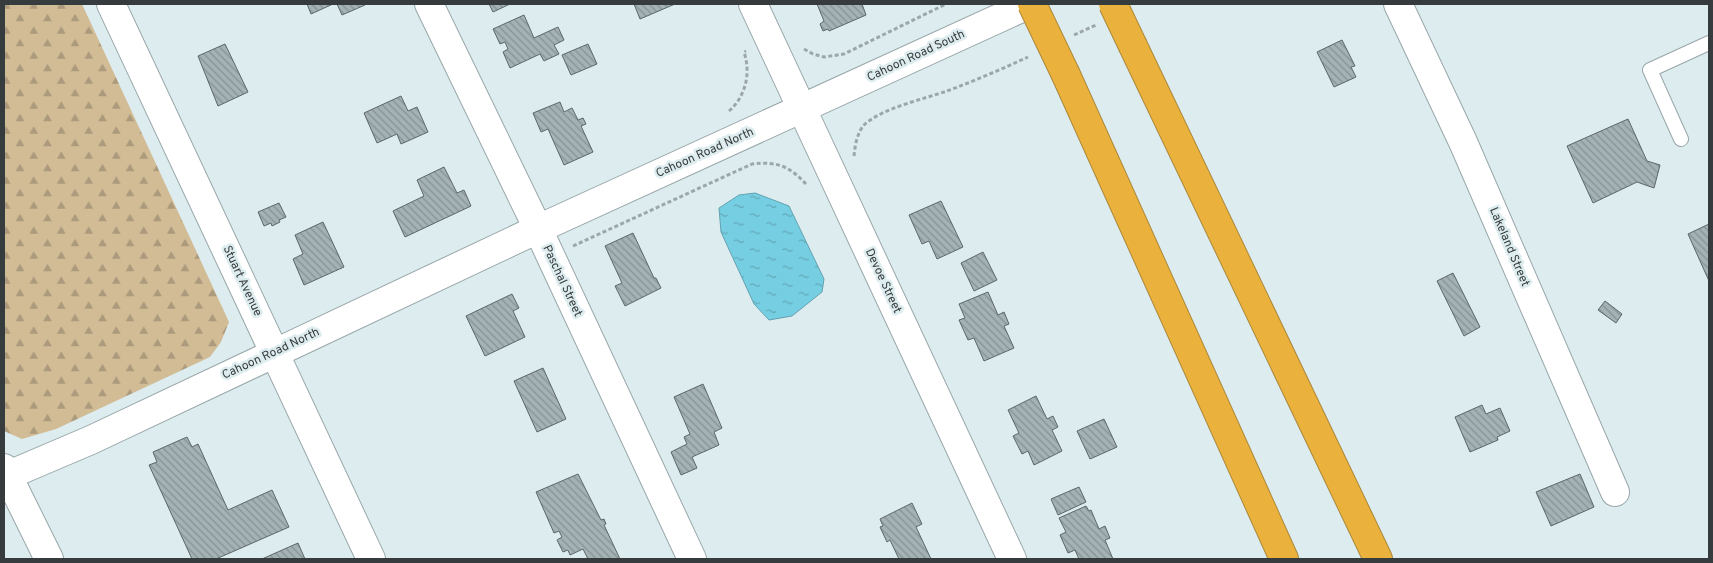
<svg xmlns="http://www.w3.org/2000/svg" width="1713" height="563" viewBox="0 0 1713 563" font-family="Overpass,sans-serif">
<style>
.forest{fill:url(#forest-firs)}
.water{fill:url(#water-ripples);stroke:#63a2b0}
.building{fill:url(#building-back-hatch);stroke:#5b676a}
.lines{fill:none;stroke-linecap:round;stroke-linejoin:round}
.service-casing{stroke:#98a6a9;stroke-width:16}
.minor-casing{stroke:#98a6a9;stroke-width:30}
.tertiary-casing{stroke:#98a6a9;stroke-width:30}
.secondary-casing{stroke:#98a6a9;stroke-width:30}
.motorway-casing{stroke:#ab883c;stroke-width:30}
.path{stroke:#9ca7aa;stroke-width:3;stroke-dasharray:4 2.5;stroke-linecap:butt}
.service{stroke:#fff;stroke-width:14}
.minor{stroke:#fff;stroke-width:28}
.tertiary{stroke:#fff;stroke-width:28}
.secondary{stroke:#fff;stroke-width:28}
.motorway{stroke:#eab23c;stroke-width:28}
.motorway-bridge-casing{stroke:#ab883c;stroke-width:30;stroke-linecap:butt}
.motorway-bridge{stroke:#eab23c;stroke-width:28}
.labels{text-anchor:middle;dominant-baseline:central;stroke-width:5;stroke-linejoin:round;paint-order:stroke}
.street-label{font-size:12px;fill:#363b3d;stroke:#ddecef}
</style>
<defs>
<pattern id="forest-firs" width="22" height="20" patternUnits="userSpaceOnUse" patternTransform="scale(1.25)"><rect width="22" height="20" fill="#d2bc96"/><path d="M5 1l3.5 6h-7zM16 11l3.5 6h-7z" fill="#ab9a7c"/></pattern>
<pattern id="water-ripples" width="26" height="14" patternUnits="userSpaceOnUse" patternTransform="scale(1.25)"><rect width="26" height="14" fill="#76cee2"/><path d="M2 4q2-2 4 0t4 0M15 11q2-2 4 0t4 0" fill="none" stroke="#62a8b8"/></pattern>
<pattern id="building-back-hatch" width="6" height="6" patternUnits="userSpaceOnUse" patternTransform="scale(1.25)"><rect width="6" height="6" fill="#a4b2b5"/><path d="M-1 5l2 2M0 0l6 6M5-1l2 2" fill="none" stroke="#869294"/></pattern>
</defs>
<rect width="100%" height="100%" fill="#ddecef"/>
<path class="forest" d="M4 4H82L229 322 221 342 210 357 56 429 22 439 4 431Z"/>
<path class="water" d="M755 193 789 206 824 279 822 292 792 316 769 320 754 304 721 232 719 208 739 195Z"/>
<path class="building" d="M307 4H333L311 14Z
M337 4H364L365 5 342 15Z
M489 4H510L493 12Z
M634 4H675L640 19Z
M817 4H862L866 15 829 31 828 29 823 31 820 24 824 21Z
M524 15 534 38 558 27 564 40 554 45 559 54 544 61 540 54 510 68 503 52 508 49 505 42 500 44 493 29Z
M1342 40 1355 66 1351 67 1356 77 1334 87 1317 52Z
M225 44 248 92 218 106 198 56Z
M588 44 597 64 571 75 562 55Z
M401 96 408 111 417 107 428 132 401 144 397 134 377 143 364 113Z
M560 102 564 112 572 108 578 120 583 118 586 124 581 126 593 152 564 165 548 129 541 132 533 113Z
M1628 119 1647 161 1660 165 1654 188 1637 182 1593 203 1567 146Z
M444 167 457 193 464 190 471 206 405 237 393 211 424 196 417 180Z
M941 201 963 247 937 259 929 241 922 244 909 215Z
M279 203 286 217 279 220 280 222 272 226 271 223 264 226 258 212Z
M323 222 344 267 304 285 293 259 303 254 295 235Z
M1709 224V281L1688 234Z
M633 233 654 278H656L661 288 625 306 615 286 622 283 605 246Z
M983 252 997 280 974 291 961 263Z
M1453 273 1480 327 1464 336 1437 281Z
M988 292 998 315 1004 312 1009 324 1004 326 1014 348 984 361 974 338 968 340 959 320 965 318 959 304Z
M512 294 519 308 513 311 525 337 485 356 466 316Z
M1605 301 1622 314 1616 323 1598 310Z
M543 368 566 419 537 432 514 381Z
M703 384 722 428 714 432 719 445 692 457 697 468 681 475 671 452 687 444 684 437 690 434 674 397Z
M1036 396 1047 419 1053 416 1058 427 1052 430 1062 451 1034 465 1028 451 1022 454 1013 436 1019 433 1008 410Z
M1482 405 1486 414 1500 408 1510 431 1497 437 1498 440 1470 452 1455 417Z
M1104 419 1117 447 1090 459 1077 431Z
M187 437 192 447 198 444 228 510 272 490 289 527 216 559H192L149 465 157 462 153 452Z
M578 474 601 520 604 519 606 524 604 525 620 559H588L583 549 570 555 568 550 563 552 557 540 562 537 559 531 554 533 536 492Z
M1580 474 1594 507 1551 526 1536 492Z
M1079 487 1086 502 1058 515 1051 499Z
M912 503 922 524 916 527 931 559H899L890 540 887 542 880 527 883 526 880 519Z
M1086 506 1089 511 1091 510 1099 529 1105 526 1110 538 1105 540 1113 559H1079L1075 550 1068 553 1060 535 1066 532 1059 518Z
M298 543 305 559H262Z"/>
<g class="lines">
<defs>
<path id="service" d="M1681 139 1650 70 1709 43"/>
<path id="minor" d="M111 4 371 559
M429 4 538 229 692 559
M753 4 802 109
M1398 4 1463 142 1615 492
M4 468 49 559"/>
<path id="tertiary" d="M802 109 1012 559"/>
<path id="secondary" d="M4 477 91 440 538 229 1030 4"/>
<path id="motorway" d="M1133 46 1378 559
M1066 75 1284 559"/>
</defs>
<use href="#service" class="service-casing"/>
<use href="#minor" class="minor-casing"/>
<use href="#tertiary" class="tertiary-casing"/>
<use href="#secondary" class="secondary-casing"/>
<use href="#motorway" class="motorway-casing"/>
<path class="path" d="M1074 35 1096 25
M804 49 813 54 824 57 844 54 946 4
M729 111C746 96 751 73 744 52L746 51
M854 156C855 146 857 132 865 124 883 108 924 99 947 91 974 81 1002 69 1028 57
M573 246 752 164C777 161 789 166 806 184"/>
<use href="#service" class="service"/>
<use href="#minor" class="minor"/>
<use href="#tertiary" class="tertiary"/>
<use href="#secondary" class="secondary"/>
<use href="#motorway" class="motorway"/>
<defs>
<path id="motorway-bridge" d="M1032 4 1066 75
M1113 4 1133 46"/>
</defs>
<use href="#motorway-bridge" class="motorway-bridge-casing"/>
<use href="#motorway-bridge" class="motorway-bridge"/>
</g>
<g class="labels">
<g class="street-label">
<text transform="translate(916 56) rotate(-25)">Cahoon Road South</text>
<text transform="translate(705 153) rotate(-24)">Cahoon Road North</text>
<text transform="translate(1509 247) rotate(67)">Lakeland Street</text>
<text transform="translate(242 281) rotate(65)">Stuart Avenue</text>
<text transform="translate(562 281) rotate(65)">Paschal Street</text>
<text transform="translate(883 281) rotate(65)">Devoe Street</text>
<text transform="translate(271 354) rotate(-25)">Cahoon Road North</text>
</g>
</g>
<rect width="1713" height="563" fill="none" stroke="#363b3d" stroke-width="10"/>
</svg>
